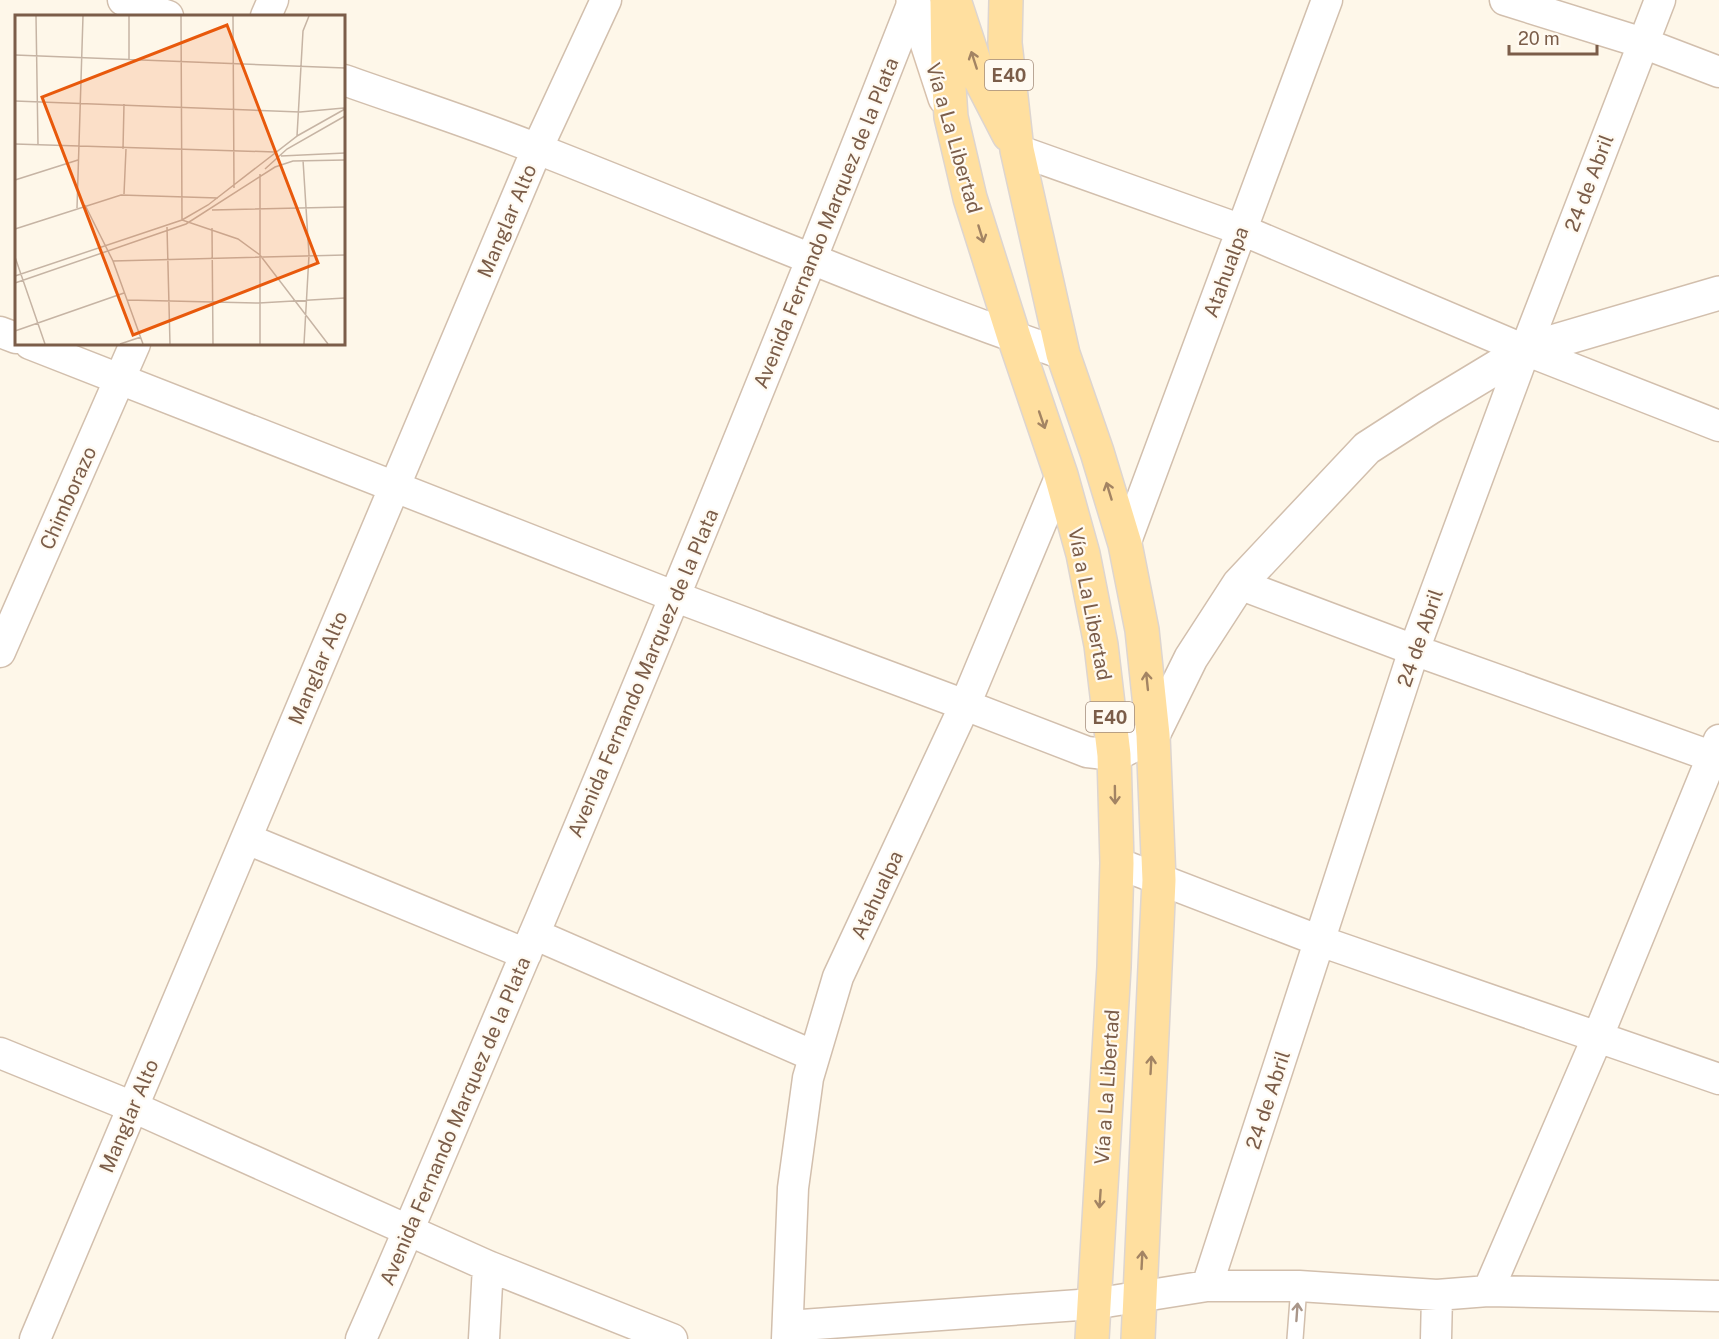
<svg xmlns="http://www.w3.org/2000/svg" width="1719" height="1339" viewBox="0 0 1719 1339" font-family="'Public Sans',sans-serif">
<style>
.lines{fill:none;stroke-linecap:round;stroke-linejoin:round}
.service-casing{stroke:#d2bfad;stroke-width:18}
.minor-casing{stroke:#d2bfad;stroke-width:33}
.tertiary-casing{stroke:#d2bfad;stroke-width:36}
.secondary-casing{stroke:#d8c1ac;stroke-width:36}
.primary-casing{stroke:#ddd5d0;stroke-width:36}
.service{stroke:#fff;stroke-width:15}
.minor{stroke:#fff;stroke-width:30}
.tertiary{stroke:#fff;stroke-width:33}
.secondary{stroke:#fff;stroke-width:33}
.primary{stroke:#ffdf9f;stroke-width:33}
.oneway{stroke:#a38463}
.oneway2{stroke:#a99689}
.labels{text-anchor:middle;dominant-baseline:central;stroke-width:4.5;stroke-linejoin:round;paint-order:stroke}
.shield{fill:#fffaf1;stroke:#a38c7b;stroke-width:1.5}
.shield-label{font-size:18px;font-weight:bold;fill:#7b5d49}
.street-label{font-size:20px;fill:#7b5d49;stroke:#fffaf1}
.inset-road{fill:none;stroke:#c6b4a4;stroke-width:1.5}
.view{fill:#e8590c;fill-opacity:0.15;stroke:#e8590c;stroke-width:3}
.inset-edge{fill:none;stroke:#7b5d49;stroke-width:3}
</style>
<rect width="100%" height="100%" fill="#fef7e9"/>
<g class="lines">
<defs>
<path id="service" d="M1295 1339 1299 1286"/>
<path id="minor" d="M123 0 168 16
M1505 0 1643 43 1719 72
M266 16 273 0
M344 80C409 103 475 124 540 150 714 218 886 293 1063 354
M1017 150 1242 230 1525 350 1719 426
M0 332 16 338
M30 344 676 597 965 705 1087 752 1114 755
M1125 544 1327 0
M1239 584 1414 650 1719 759
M0 652 135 344
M247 839 526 954
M1117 863 1320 941 1719 1079
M534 934 814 1056
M0 1053 133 1107 488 1266 672 1339
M1207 1286 1414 650 1525 350 1660 0
M1488 1291 1598 1036 1719 740
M788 1326 1093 1304 1207 1286H1299L1437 1295 1488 1291 1719 1296
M35 1339 537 149 606 0
M361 1339C423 1199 481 1058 541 918 669 614 793 309 913 2
M484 1339 488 1266
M787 1339 793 1188 808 1078 838 977 965 705 1061 475
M1436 1339 1437 1295"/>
<path id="tertiary" d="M1114 755 1153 735 1191 658 1239 584 1367 448 1429 408 1525 350 1719 293"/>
<path id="secondary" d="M913 0 945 98"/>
<path id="primary" d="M947 0 948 72 951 117 970 198 1014 337 1061 475 1083 554 1101 645 1114 755 1117 863 1114 967 1092 1339
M1006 0 1005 43 1017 150 1063 354 1097 452 1125 544 1142 630 1153 735 1159 880 1138 1339
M956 6 980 79 1009 135"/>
</defs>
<use href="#service" class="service-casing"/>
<use href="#minor" class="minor-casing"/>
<use href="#tertiary" class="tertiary-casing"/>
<use href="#secondary" class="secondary-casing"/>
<use href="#primary" class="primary-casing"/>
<use href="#service" class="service"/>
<use href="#minor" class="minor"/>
<use href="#tertiary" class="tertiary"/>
<use href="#secondary" class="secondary"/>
<use href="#primary" class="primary"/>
</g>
<defs><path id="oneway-shaft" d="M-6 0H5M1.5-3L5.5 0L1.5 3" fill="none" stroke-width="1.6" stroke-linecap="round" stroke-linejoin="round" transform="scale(1.5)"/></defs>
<g class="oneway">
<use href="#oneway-shaft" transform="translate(974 60) rotate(-108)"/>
<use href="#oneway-shaft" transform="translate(981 234) rotate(73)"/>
<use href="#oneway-shaft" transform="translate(1042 420) rotate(71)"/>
<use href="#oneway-shaft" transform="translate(1109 491) rotate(-107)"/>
<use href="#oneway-shaft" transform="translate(1147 681) rotate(-96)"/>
<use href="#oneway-shaft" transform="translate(1115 795) rotate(89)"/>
<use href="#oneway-shaft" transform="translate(1151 1065) rotate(-87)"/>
<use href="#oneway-shaft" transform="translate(1100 1199) rotate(94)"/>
<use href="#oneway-shaft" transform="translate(1142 1260) rotate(-87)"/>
</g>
<use class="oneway2" href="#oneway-shaft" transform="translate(1297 1312) rotate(-86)"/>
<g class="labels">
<g class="shield">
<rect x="985" y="60" width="48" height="30" rx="4.5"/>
<rect x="1086" y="702" width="48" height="30" rx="4.5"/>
</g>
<g class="shield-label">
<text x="1009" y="75">E40</text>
<text x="1110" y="717">E40</text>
</g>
<g class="street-label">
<text transform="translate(954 138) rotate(74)">Vía a La Libertad</text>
<text transform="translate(1589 183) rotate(-69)">24 de Abril</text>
<text transform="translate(507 221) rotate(-67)">Manglar Alto</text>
<text transform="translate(826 223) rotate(-68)">Avenida Fernando Marquez de la Plata</text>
<text transform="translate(1226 272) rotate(-70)">Atahualpa</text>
<text transform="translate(68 498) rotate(-66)">Chimborazo</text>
<text transform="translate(1090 604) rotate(79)">Vía a La Libertad</text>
<text transform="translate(1420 638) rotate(-71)">24 de Abril</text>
<text transform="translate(318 668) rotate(-67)">Manglar Alto</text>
<text transform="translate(643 673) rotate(-67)">Avenida Fernando Marquez de la Plata</text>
<text transform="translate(877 895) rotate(-65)">Atahualpa</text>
<text transform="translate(1107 1087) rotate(-86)">Vía a La Libertad</text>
<text transform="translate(1268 1100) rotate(-72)">24 de Abril</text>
<text transform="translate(129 1116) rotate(-67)">Manglar Alto</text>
<text transform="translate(455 1121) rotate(-67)">Avenida Fernando Marquez de la Plata</text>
</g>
</g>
<g transform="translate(15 15)">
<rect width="330" height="330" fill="#fef7e9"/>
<path class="inset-road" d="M21 1 23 130M114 1V45M166 1 167 205 223 224 245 240 313 329M218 1 219 173M0 40 330 53M0 86 285 97 329 93M282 121 330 94M0 129 260 137M108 134 109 89M266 141 330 138M288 145 294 240 289 329M250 154 272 134 330 101M0 165 63 145M109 179 111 134M70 190 98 246 128 329M62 193 68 1M197 195 330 192M152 212 155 329M197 213 198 329M0 214 106 180 203 183M0 242 30 329M98 246 330 240M0 261 167 205 193 190 282 121 288 16 294 1M0 268 171 209 260 152 278 146 330 145M112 285 244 288 330 283M0 316 109 278M105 329 126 322M245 329V159"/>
<path class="view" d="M212 10 303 248 118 320 27 82Z"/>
<rect width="330" height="330" class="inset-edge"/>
</g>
<path d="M1509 45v9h88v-9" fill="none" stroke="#7b5d49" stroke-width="3"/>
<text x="1518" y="45" font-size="18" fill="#7b5d49" stroke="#fffaf1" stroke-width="4.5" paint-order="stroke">20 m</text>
</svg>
